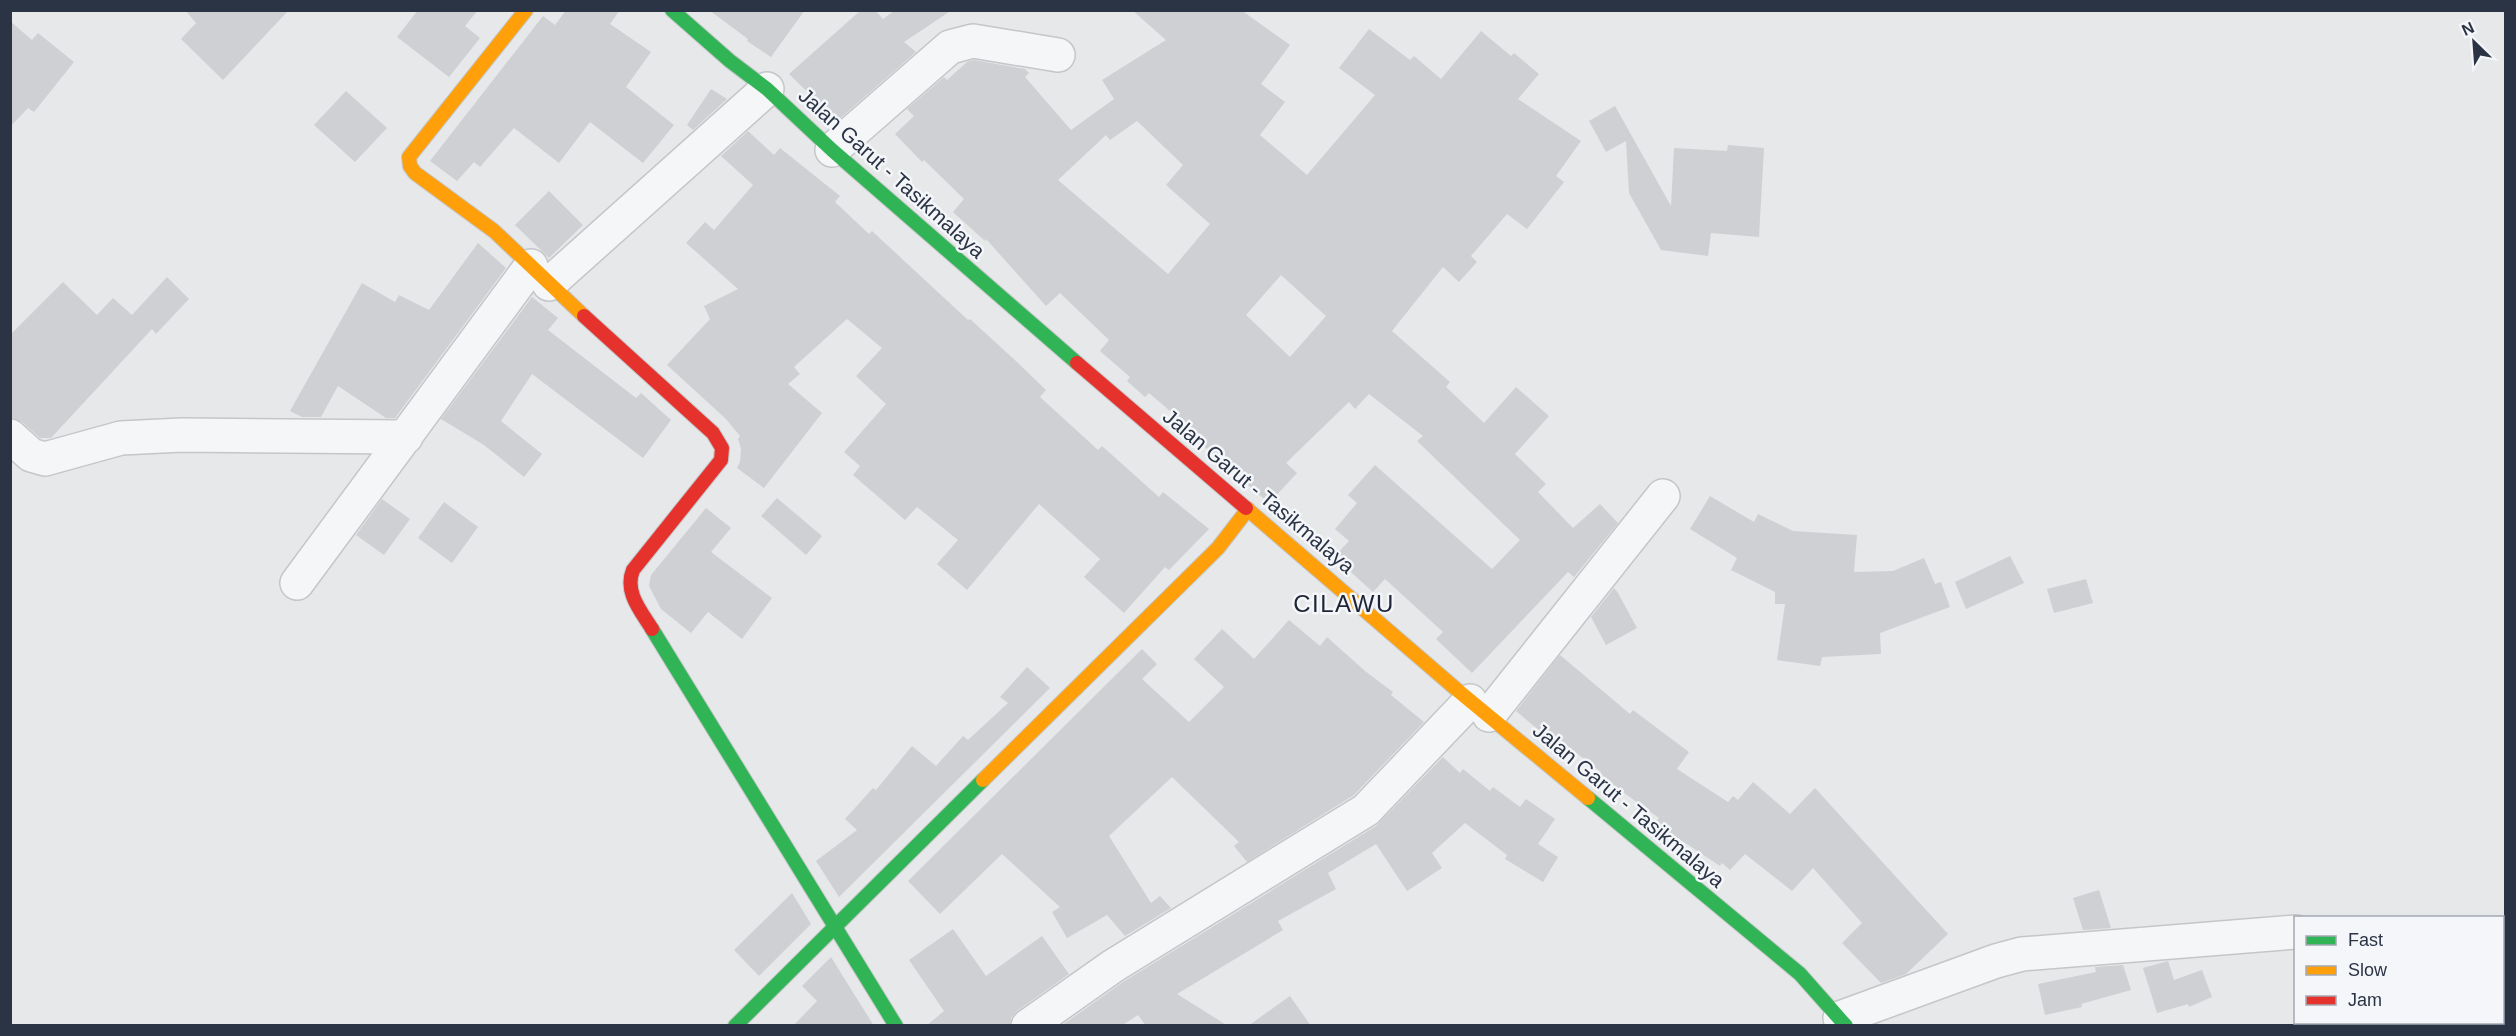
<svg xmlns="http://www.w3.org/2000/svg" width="2516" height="1036" viewBox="0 0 2516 1036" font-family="Arial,sans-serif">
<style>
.building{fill:#ced0d3;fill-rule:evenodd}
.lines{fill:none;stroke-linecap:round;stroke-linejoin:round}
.street-casing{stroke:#c4c6c8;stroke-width:36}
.fast-casing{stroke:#c4c6c8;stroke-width:16}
.slow-casing{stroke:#c4c6c8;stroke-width:16}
.jam-casing{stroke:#c4c6c8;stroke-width:16}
.street{stroke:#f5f6f7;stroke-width:33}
.fast{stroke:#30b455;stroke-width:14}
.slow{stroke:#ff9f0a;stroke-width:14}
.jam{stroke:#e5322d;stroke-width:14}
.labels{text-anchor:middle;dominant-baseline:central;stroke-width:5;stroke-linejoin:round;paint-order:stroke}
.street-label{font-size:21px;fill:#2b3445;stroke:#f4f6f9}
.quarter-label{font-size:24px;letter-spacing:1.5px;fill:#1d2536;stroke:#f4f6f9}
</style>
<rect width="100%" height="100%" fill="#e6e8ea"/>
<path class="building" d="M185 10H289L223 80 181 39 196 23Z
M418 10H478L465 26 480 38 449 77 397 37Z
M566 10H620L610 24 651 52 626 87 674 125 643 163 590 122 559 163 514 128 480 167 474 162 457 181 430 161 543 16 555 25Z
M709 10H805L771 57 747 41 748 39Z
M861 10H875L883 19 895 10H952L904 42 916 52 837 121 789 74Z
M1132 10H1241L1290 45 1261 84 1285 102 1260 135 1307 175 1375 95 1339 68 1369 29 1410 60 1414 56 1441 79 1481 31 1511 56 1514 53 1539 74 1518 99 1581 141 1556 176 1564 182 1527 229 1507 214 1471 256 1477 262 1459 282 1443 267 1392 331 1450 382 1446 387 1484 423 1516 387 1549 416 1515 454 1546 484 1538 492 1573 528 1600 504 1618 523 1574 577 1568 572 1472 673 1436 639 1443 632 1385 579 1373 592 1334 557 1349 541 1335 529 1357 503 1348 495 1375 465 1492 569 1520 540 1417 441 1423 436 1369 394 1355 409 1349 402 1286 463 1297 473 1269 503 1212 454 1203 445 1206 442 1149 393 1145 397 1127 381 1130 377 1100 351 1109 340 1060 293 1046 306 986 239 985 241 953 212 964 199 924 160 922 162 895 134 914 116 907 109 944 77 947 80 967 62 974 60 1025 69 1029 73 1025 77 1071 130 1114 99 1102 80 1166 40ZM1137 121 1183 165 1166 185 1210 224 1168 274 1058 180 1106 135 1110 140ZM1281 275 1326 316 1290 357 1246 315Z
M10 21 32 40 38 33 74 62 34 112 28 108 10 127Z
M711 89 727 99 693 130 687 125Z
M346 91 387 128 355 162 314 125Z
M1615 106 1671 206 1674 148 1727 151 1728 145 1764 148 1759 237 1711 233 1708 256 1661 250 1629 193 1626 141 1606 152 1589 121Z
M748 131 774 155 780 148 840 196 835 202 869 234 872 231 968 320 970 319 1017 362 1046 390 1040 397 1098 450 1102 446 1159 497 1163 492 1209 529 1169 570 1165 567 1124 613 1084 577 1100 559 1039 504 967 590 937 564 958 540 917 507 905 520 853 475 860 466 844 452 886 404 856 376 882 348 847 319 794 367 800 374 788 384 822 413 764 488 737 468 740 462 741 449 738 439 740 436 726 419 667 365 710 319 704 306 738 289 686 243 705 222 714 230 753 185 721 156Z
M549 191 583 225 549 258 515 225Z
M478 243 506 268 395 418H386L338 386 321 417H302L290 411 362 283 395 302 399 295 429 310Z
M167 277 189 299 156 334 152 329 51 438H40L22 422 10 418V335L63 282 97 315 113 298 132 315Z
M532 297 558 318 548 330 636 398 641 393 671 420 643 458 532 374 501 421 542 454 524 477 484 445 441 419Z
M1710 496 1754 522 1758 514 1793 531 1857 535 1854 572 1893 571 1924 558 1935 584 1941 582 1950 607 1880 633 1881 654 1822 657 1820 666 1777 660 1785 604H1775V592L1731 570 1737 558 1690 529Z
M777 498 822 536 806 555 761 516Z
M382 499 410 519 384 555 356 535Z
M444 502 478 527 452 563 418 538Z
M706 508 731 528 711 552 772 598 742 639 708 612 691 633 661 609 649 586 651 575Z
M2010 556 2024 583 1966 609 1955 582Z
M2086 579 2093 603 2054 613 2047 589Z
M1614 588 1618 593 1637 628 1606 645 1591 617Z
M1289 620 1320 646 1327 637 1365 671 1393 692 1391 695 1424 722 1354 795 1247 862 1234 846 1239 842 1172 777 1109 836 1151 903 1160 896 1171 908 1125 936 1107 915 1067 938 1052 912 1060 907 1002 854 940 914 908 881 1142 649 1157 664 1142 679 1189 722 1224 687 1194 659 1222 629 1254 659Z
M1560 655 1630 714 1633 710 1689 752 1677 769 1728 802 1733 796 1738 800 1753 782 1790 814 1815 788 1948 934 1906 974 1881 983 1842 943 1862 923 1813 868 1792 891 1745 854 1730 870 1722 863 1720 866 1655 823 1659 818 1599 775 1601 772 1561 741 1558 746 1516 711Z
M1027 667 1050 688 839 897 816 861 857 830 845 819 873 788 876 790 912 746 936 766 963 736 968 740 1008 703 1000 697Z
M1443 757 1460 773 1463 769 1490 791 1493 787 1520 807 1526 799 1555 819 1538 844 1558 857 1543 882 1505 859 1507 855 1465 823 1432 853 1442 868 1407 891 1376 844 1328 873 1336 889 1278 921 1283 930 1177 994 1228 1026H1146L1138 1015 1121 1026H1061L1123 982 1376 826Z
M2099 890 2111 928 2083 930 2073 898Z
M792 893 811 924 759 976 734 950Z
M953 929 986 976 1042 936 1069 974 1017 1011 1011 1018 1010 1026H926L944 1011 909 960Z
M831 957 874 1026H793L817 1001 802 986Z
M2168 961 2174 980 2202 970 2212 997 2189 1007 2188 1004 2157 1013 2143 968Z
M2123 965 2131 990 2081 1004 2082 1007 2045 1015 2038 984 2096 972 2095 967Z
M1290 996 1311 1026H1248Z"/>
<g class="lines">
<defs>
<path id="street" d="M832 150 950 47 973 41 1058 55
M549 284 767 89
M10 436 31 455 45 459 121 438 182 435 406 437
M297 583 531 266
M1489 715 1663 496
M1840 1018 1996 961 2022 954 2296 932
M2474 1022 2475 1026
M1028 1026 1113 966 1366 810 1470 701"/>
<path id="fast" d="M672 10 730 61 767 89 832 150 1077 363
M652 629 896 1026
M1588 798 1800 974 1846 1026
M735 1026 983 780"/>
<path id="slow" d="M526 10 409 157 410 166 415 173 494 231 584 316
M1246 508 1456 689 1588 798
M983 780 1218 548 1248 509"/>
<path id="jam" d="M584 316 713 433 722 448 721 460 633 570C624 592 641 611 652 629
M1077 363 1246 508"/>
</defs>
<use href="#street" class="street-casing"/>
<use href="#fast" class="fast-casing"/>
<use href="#slow" class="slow-casing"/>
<use href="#jam" class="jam-casing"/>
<use href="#street" class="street"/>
<use href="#fast" class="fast"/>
<use href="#slow" class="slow"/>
<use href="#jam" class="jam"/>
</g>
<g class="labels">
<g class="street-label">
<text transform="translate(892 173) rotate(42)">Jalan Garut - Tasikmalaya</text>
<text transform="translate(1259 491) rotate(40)">Jalan Garut - Tasikmalaya</text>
<text transform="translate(1629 805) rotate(40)">Jalan Garut - Tasikmalaya</text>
</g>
<g class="quarter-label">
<text x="1344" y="603">CILAWU</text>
</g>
</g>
<rect width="2516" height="1036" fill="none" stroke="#2b3445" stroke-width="24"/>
<rect x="2294" y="916" width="210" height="108" fill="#f4f6f9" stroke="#a4a8b1" stroke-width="1.5"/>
<rect x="2306" y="936" width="30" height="9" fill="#30b455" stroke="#a4a8b1" stroke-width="1.5"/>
<text x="2348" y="946" font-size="18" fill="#2b3445">Fast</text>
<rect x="2306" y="966" width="30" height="9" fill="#ff9f0a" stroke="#a4a8b1" stroke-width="1.5"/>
<text x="2348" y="976" font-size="18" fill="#2b3445">Slow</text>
<rect x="2306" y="996" width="30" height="9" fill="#e5322d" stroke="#a4a8b1" stroke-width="1.5"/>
<text x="2348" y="1006" font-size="18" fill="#2b3445">Jam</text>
<g transform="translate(2474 42) rotate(335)" stroke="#f4f6f9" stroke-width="4.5" paint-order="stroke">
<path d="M0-4.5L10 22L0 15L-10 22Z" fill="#2b3445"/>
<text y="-9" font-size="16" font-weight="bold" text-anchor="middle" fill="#2b3445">N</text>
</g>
</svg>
